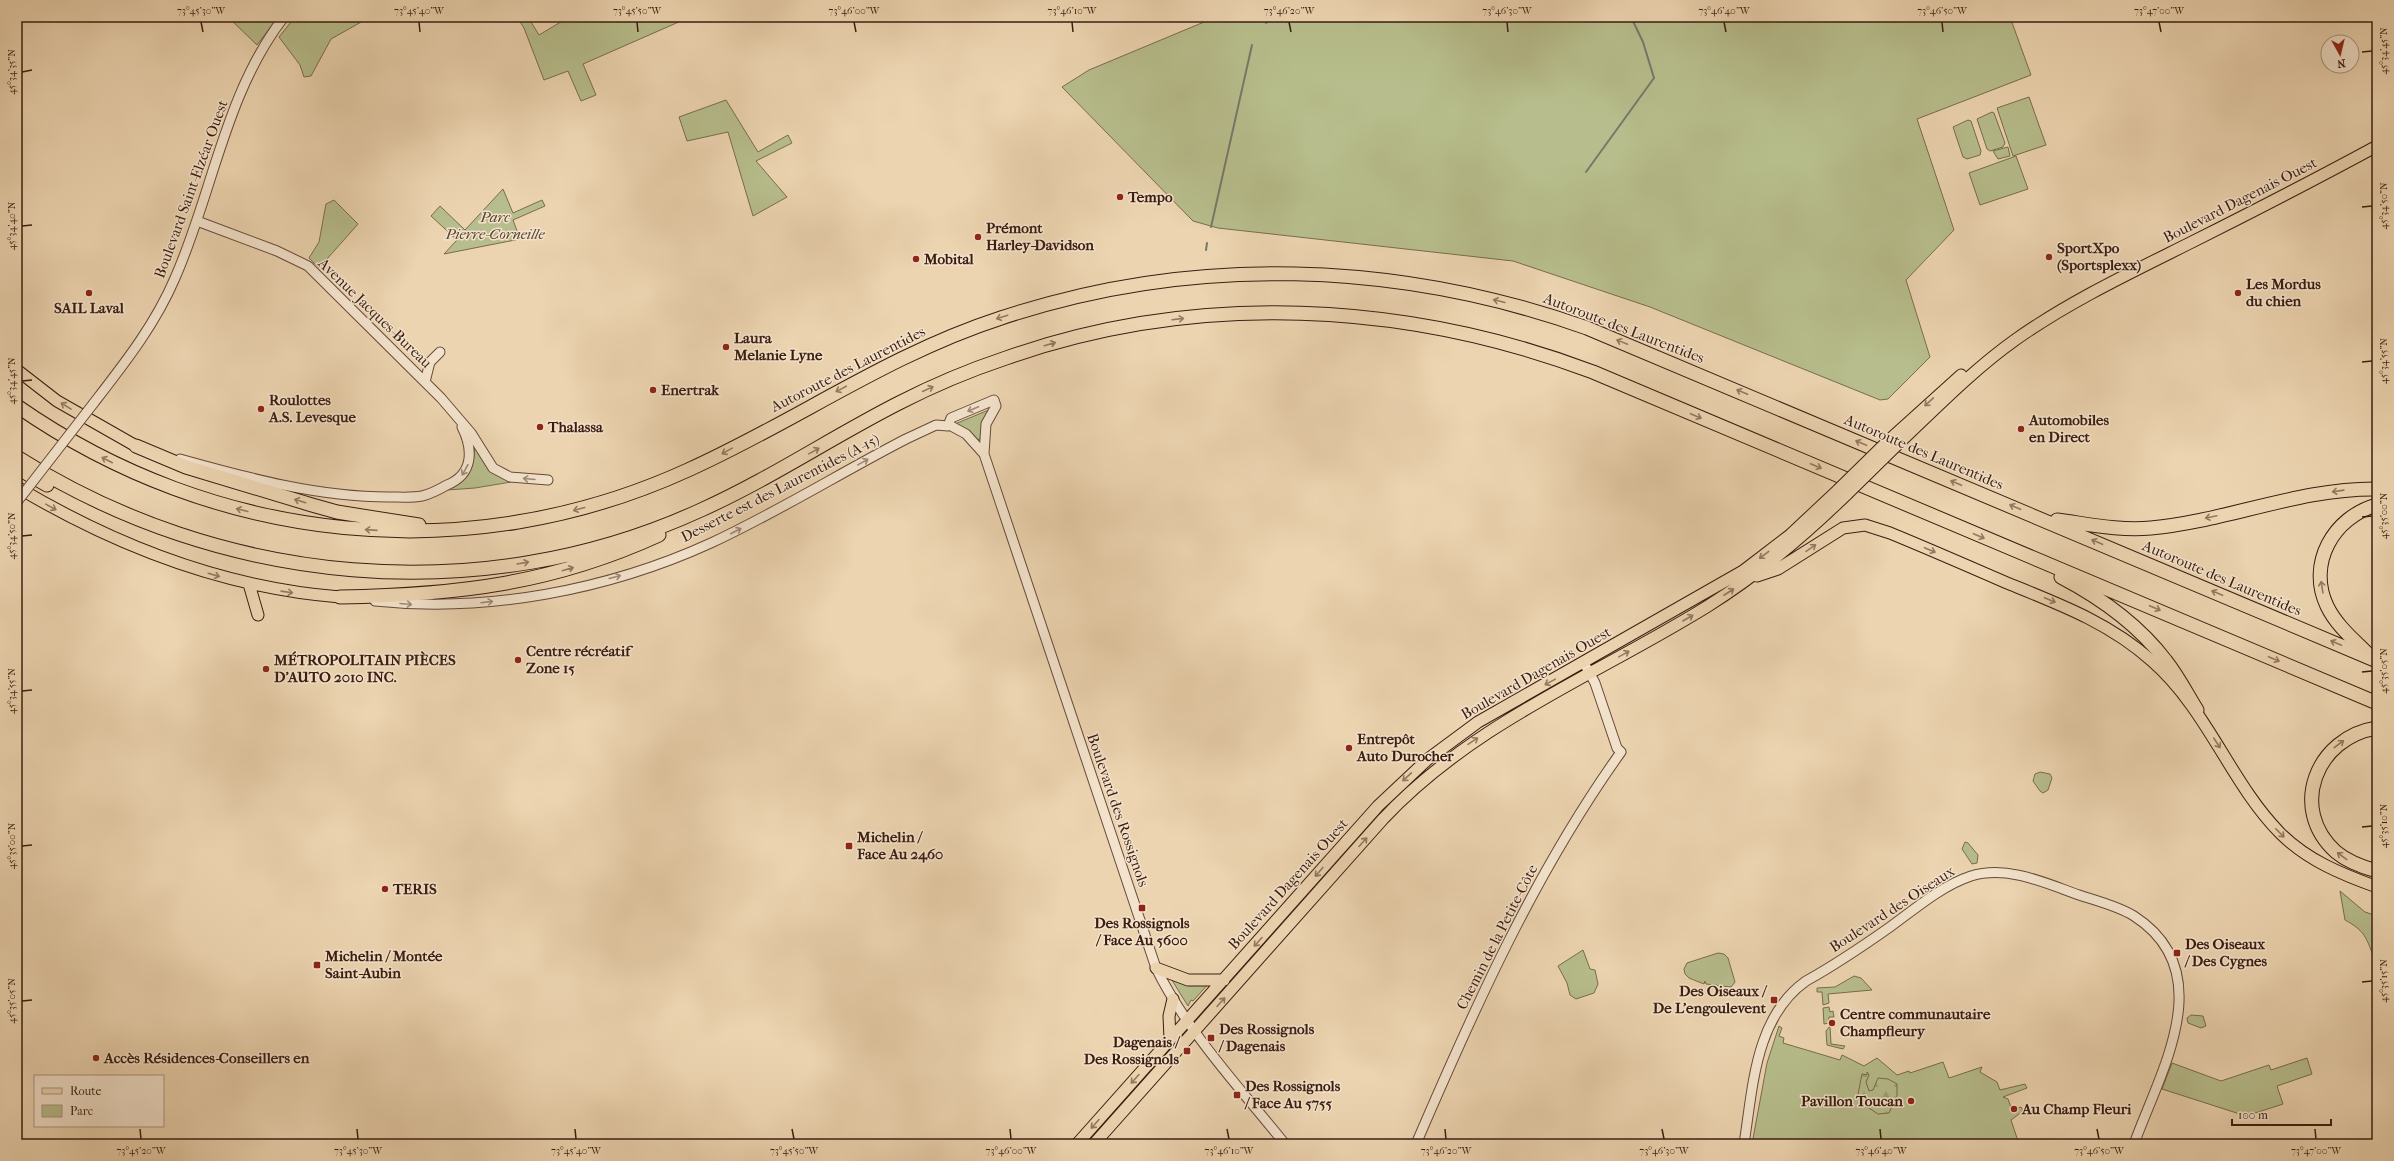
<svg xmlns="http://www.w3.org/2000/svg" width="2394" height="1161" viewBox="0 0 2394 1161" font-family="'IM FELL French Canon',serif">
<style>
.green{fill:#b7bd8c;stroke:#796c4e}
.forest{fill:url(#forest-firs);stroke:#796c4e}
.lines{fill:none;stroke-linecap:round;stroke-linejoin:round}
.stream{stroke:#747a6a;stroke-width:2}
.minor-casing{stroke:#674a38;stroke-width:11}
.major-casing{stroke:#3b1c10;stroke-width:13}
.highway-casing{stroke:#3b1c10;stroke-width:15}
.minor{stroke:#f3e3cc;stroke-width:9}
.major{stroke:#ecd4b0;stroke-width:11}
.highway{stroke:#ecd4b0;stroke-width:13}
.minor-bridge-casing{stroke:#674a38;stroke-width:11;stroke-linecap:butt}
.major-bridge-casing{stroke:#3b1c10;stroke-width:13;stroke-linecap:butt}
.minor-bridge{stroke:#f3e3cc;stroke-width:9}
.major-bridge{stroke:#ecd4b0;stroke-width:11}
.oneway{stroke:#947860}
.oneway2{stroke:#a08977}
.ticks{fill:none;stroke:#3b1c10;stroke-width:1.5}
.poi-dot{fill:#8f2418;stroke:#f3e3cc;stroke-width:1.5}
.labels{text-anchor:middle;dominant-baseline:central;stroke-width:3;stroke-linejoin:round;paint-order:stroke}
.street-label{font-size:15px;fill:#3b1c10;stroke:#f3e3cc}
.poi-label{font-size:15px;font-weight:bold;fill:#3b1c10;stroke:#f3e3cc;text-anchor:start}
.park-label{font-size:15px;font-style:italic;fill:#5a442f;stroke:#f3e3cc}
.neatline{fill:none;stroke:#3b1c10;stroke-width:1.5}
.ticks-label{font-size:10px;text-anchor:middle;fill:#3b1c10}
</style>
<defs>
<pattern id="forest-firs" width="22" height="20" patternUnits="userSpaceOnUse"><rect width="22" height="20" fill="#b7bd8c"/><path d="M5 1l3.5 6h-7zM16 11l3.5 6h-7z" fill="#9ea278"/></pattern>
</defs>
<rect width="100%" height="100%" fill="#ecd4b0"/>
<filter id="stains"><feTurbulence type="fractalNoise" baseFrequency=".005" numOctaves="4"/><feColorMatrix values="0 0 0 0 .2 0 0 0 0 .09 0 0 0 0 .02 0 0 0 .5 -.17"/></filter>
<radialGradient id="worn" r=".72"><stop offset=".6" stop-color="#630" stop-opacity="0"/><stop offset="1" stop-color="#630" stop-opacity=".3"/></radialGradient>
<path class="green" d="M228 17H278L257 45Z
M295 17H370L331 39 311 76 304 77 300 65 279 37Z
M517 17H528L539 35 569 17H677L681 21 583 64 596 95 581 101 568 71 544 80 524 28Z
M1216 17H2010L2031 75 1917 119 1954 230 1906 280 1930 357 1888 399 1880 400 1650 307 1513 261 1218 228 1193 221 1062 87 1089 70Z
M2029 97 2046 145 2013 156 1997 108Z
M726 100 758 152 788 135 792 143 756 161 787 197 753 216 728 132 687 141 679 117Z
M1992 112 1994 113 2005 143 2003 147 1990 151 1987 149 1977 119Z
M1968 120 1971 121 1981 151 1980 155 1967 159 1963 157 1953 127Z
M2008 147 2010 156 1998 159 1993 151Z
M2016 156 2028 189 1980 205 1969 173Z
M503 189 513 213 542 200 545 206 513 220 520 239 444 254 457 240 431 216 440 206 465 230Z
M334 200 358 224 319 268 309 258 319 242 326 204Z
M991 409 982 426 980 439 977 440 967 430 955 424Z
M474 447 490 470 511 482 475 488 447 490C462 478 476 469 474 447Z
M2040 772 2050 774 2052 778 2048 790 2043 793 2040 791 2033 781 2035 774Z
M1965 842 1968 843 1978 855 1977 863 1972 864 1962 849Z
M2340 891 2365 912 2377 916V957L2374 958C2366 937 2365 931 2345 920Z
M1583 950 1590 969 1595 970 1598 984 1594 993 1576 999 1570 995 1567 983 1558 966Z
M1718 953 1724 954 1728 958 1735 982 1731 987 1706 984 1705 981 1704 984 1689 978 1685 974 1684 969 1687 963Z
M1854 976 1861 978 1872 990 1828 994 1829 1003 1823 1005 1822 992H1817V988L1835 987Z
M1170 977 1210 982 1193 1001 1191 1000 1188 1006Z
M1829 1007 1830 1012 1833 1011 1834 1017H1829V1023L1824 1024 1823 1008Z
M2191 1015 2203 1016 2206 1026 2201 1028 2188 1023 2187 1018Z
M1779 1026 1782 1028 1779 1036 1784 1038 1783 1043 1840 1060 1842 1055 1864 1066 1877 1058 1897 1075 1909 1071 1910 1073 1943 1062 1949 1078 1982 1067 1980 1072 1997 1082 2000 1090 2025 1084 2027 1088 2003 1097 2008 1099 2012 1110 2021 1107 2023 1111 2011 1120 2019 1144H1752L1767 1063Z
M1830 1026 1831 1044 1845 1046 1843 1049 1827 1045 1826 1031Z
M2307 1058 2312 1074 2277 1086 2283 1104 2246 1116 2162 1089 2172 1063 2221 1081 2269 1065 2271 1070Z"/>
<path class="forest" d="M1867 1072 1869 1075 1866 1082 1869 1091 1873 1090 1878 1078 1888 1079 1897 1084V1095L1889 1113 1878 1114 1869 1108 1860 1105 1862 1100 1858 1094 1862 1074 1867 1075Z"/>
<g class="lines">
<path class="stream" d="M1266 23 1274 17
M1586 172 1654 78 1643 42 1631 17
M1211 227 1252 45
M1206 250 1207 243"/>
<defs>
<path id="minor" d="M197 221 277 251 308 266 441 398 471 433 493 468 510 477 548 480
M425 382 430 362 440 352
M93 404C124 364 155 325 175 278 213 192 225 93 284 17
M953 427 966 434 984 454
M180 459C248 478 318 497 389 497 399 497 412 498 422 496 431 494 440 489 447 485 474 474 473 449 462 427
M375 601C487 613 608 590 711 543 778 512 840 473 906 439L936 425 948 426 951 418 994 400 996 406 986 424 984 454 1156 968C1188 1033 1240 1088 1285 1144
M1416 1144C1474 1009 1535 872 1621 752L1617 748 1595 683 1584 663
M1744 1144C1753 1087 1755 1017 1806 981 1835 965 1863 946 1890 927 1915 909 1941 886 1971 876 2008 865 2045 883 2079 895 2097 901 2118 906 2134 916 2221 972 2160 1072 2134 1144"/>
<path id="major" d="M17 370 57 401 136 446
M1889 440 1961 375
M1898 444C1936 408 1973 370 2015 340 2070 301 2132 272 2192 242 2254 211 2316 179 2377 146
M17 487C116 546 225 588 340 597
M1757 576 1778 569 1843 528 1865 525 1890 533C1929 549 1968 566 2007 583 2059 604 2110 623 2152 661 2208 710 2230 782 2280 833 2307 860 2341 874 2377 887
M249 584 258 615
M1156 968 1188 980H1224
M1170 1039 1169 1016 1173 999
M1077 1144 1378 806 1428 759 1478 722 1743 571 1790 535 1838 490
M1094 1144 1383 819C1474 722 1597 675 1708 606 1759 574 1804 536 1847 494"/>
<path id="highway" d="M17 406C215 544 467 571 688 470 795 422 887 355 1001 318 1193 254 1398 261 1587 328L2377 661
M136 446 186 467 312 505 337 512 419 525
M17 457C220 586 481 611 701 510 770 479 832 437 899 403 934 385 970 370 1006 358 1197 291 1405 301 1593 372L2377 703
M17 468 47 485
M2057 520C2088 524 2119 531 2151 528 2227 521 2300 488 2377 489
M2061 577C2101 598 2138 624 2166 661 2178 676 2187 694 2197 710
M340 597C456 595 552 584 659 535
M2367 653C2353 639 2336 625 2327 606 2307 564 2333 517 2377 505
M2377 728C2316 737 2288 809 2336 852 2348 862 2362 867 2377 871"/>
</defs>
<use href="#minor" class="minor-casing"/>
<use href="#major" class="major-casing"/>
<use href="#highway" class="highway-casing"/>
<use href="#minor" class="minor"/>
<use href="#major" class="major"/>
<use href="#highway" class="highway"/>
<defs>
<path id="minor-bridge" d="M17 502 93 404"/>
<path id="major-bridge" d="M1838 490 1889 440
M1847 494 1898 444"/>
</defs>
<use href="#minor-bridge" class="minor-bridge-casing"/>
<use href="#major-bridge" class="major-bridge-casing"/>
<use href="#minor-bridge" class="minor-bridge"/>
<use href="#major-bridge" class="major-bridge"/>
</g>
<defs><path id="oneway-shaft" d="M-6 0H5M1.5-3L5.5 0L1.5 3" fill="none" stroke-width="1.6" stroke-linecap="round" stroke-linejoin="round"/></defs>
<g class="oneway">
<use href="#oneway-shaft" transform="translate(1499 301) rotate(-166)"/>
<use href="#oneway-shaft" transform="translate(1002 317) rotate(162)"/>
<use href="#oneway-shaft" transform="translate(1178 319) rotate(-7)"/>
<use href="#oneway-shaft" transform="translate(1622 342) rotate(-158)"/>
<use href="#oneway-shaft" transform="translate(1050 344) rotate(-16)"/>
<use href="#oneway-shaft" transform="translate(841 389) rotate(152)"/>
<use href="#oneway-shaft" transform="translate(928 389) rotate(-25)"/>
<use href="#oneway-shaft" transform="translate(1742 392) rotate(-157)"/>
<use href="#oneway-shaft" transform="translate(1929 402) rotate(137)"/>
<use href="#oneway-shaft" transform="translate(66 406) rotate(-148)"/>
<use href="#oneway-shaft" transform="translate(1696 416) rotate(23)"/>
<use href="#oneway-shaft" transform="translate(1861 443) rotate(-157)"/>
<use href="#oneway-shaft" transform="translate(727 451) rotate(151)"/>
<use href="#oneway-shaft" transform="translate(814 451) rotate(-29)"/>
<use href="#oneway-shaft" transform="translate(107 460) rotate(-153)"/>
<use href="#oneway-shaft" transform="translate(1816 466) rotate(23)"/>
<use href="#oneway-shaft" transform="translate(1956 483) rotate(-157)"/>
<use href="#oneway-shaft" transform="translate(2338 491) rotate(172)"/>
<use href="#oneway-shaft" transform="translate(300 501) rotate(-163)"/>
<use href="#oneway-shaft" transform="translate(51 507) rotate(29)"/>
<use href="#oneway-shaft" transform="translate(2015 507) rotate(-157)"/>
<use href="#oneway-shaft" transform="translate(579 509) rotate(165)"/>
<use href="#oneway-shaft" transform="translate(242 510) rotate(-166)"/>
<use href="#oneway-shaft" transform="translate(2211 517) rotate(168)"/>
<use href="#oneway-shaft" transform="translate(371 530) rotate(-176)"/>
<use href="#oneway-shaft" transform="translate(1979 536) rotate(23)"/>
<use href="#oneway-shaft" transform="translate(2097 542) rotate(-157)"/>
<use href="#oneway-shaft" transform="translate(1811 548) rotate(-35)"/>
<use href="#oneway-shaft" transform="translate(1930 550) rotate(23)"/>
<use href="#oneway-shaft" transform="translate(1764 555) rotate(143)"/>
<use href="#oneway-shaft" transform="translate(523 563) rotate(-10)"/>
<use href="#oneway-shaft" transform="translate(568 569) rotate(-16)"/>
<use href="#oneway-shaft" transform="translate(214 575) rotate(16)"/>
<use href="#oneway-shaft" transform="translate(2322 587) rotate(-99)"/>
<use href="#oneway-shaft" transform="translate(287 592) rotate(8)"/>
<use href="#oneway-shaft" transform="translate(1729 592) rotate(-33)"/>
<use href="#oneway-shaft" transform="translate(2217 593) rotate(-157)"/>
<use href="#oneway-shaft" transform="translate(2050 600) rotate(23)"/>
<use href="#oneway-shaft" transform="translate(2155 608) rotate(23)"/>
<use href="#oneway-shaft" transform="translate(1688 618) rotate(-30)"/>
<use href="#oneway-shaft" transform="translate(2336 643) rotate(-157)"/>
<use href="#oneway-shaft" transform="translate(1624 654) rotate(-29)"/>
<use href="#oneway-shaft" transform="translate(2274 659) rotate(23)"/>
<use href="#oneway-shaft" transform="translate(1550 682) rotate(151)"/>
<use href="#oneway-shaft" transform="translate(1473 741) rotate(-34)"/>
<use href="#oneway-shaft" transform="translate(2217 743) rotate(57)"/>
<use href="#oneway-shaft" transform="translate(2339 744) rotate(-37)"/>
<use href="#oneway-shaft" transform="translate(1407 777) rotate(137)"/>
<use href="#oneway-shaft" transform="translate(2280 833) rotate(45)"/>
<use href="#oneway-shaft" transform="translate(1363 842) rotate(-48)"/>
<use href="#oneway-shaft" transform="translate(2342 856) rotate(-143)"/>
<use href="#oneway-shaft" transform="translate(1319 872) rotate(131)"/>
<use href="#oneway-shaft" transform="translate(1258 942) rotate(132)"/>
<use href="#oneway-shaft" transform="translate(1221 1002) rotate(-48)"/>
<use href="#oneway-shaft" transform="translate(1135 1079) rotate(132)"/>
<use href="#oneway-shaft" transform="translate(1095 1124) rotate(132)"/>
</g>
<g class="oneway2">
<use href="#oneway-shaft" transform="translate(973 409) rotate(157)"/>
<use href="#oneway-shaft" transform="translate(863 462) rotate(-29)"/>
<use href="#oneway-shaft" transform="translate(465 470) rotate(119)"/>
<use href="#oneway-shaft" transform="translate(529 479) rotate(-175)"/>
<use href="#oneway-shaft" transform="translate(736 531) rotate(-27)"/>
<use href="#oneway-shaft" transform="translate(615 577) rotate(-15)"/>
<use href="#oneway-shaft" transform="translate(487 602) rotate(-7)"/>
<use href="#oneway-shaft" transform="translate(406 604) rotate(5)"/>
</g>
<path class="ticks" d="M201 22 203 32M419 22 420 32M637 22 638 32M854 22 856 32M1072 22 1073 32M1289 22 1291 32M1507 22 1508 32M1724 22 1726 32M1942 22 1943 32M2159 22 2161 32M2362 52 2372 51M22 72 32 70M2362 207 2372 206M22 226 32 225M2362 362 2372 361M22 381 32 380M2362 517 2372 516M22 536 32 535M2362 672 2372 671M22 691 32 690M2362 827 2372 826M22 846 32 845M2362 982 2372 981M22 1001 32 1000M140 1129 141 1139M357 1129 358 1139M575 1129 576 1139M792 1129 794 1139M1010 1129 1011 1139M1227 1129 1229 1139M1445 1129 1446 1139M1662 1129 1664 1139M1880 1129 1881 1139M2097 1129 2099 1139M2315 1129 2316 1139"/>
<g class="poi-dot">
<circle cx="1120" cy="197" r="4"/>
<circle cx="978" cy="237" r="4"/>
<circle cx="2049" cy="257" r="4"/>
<circle cx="916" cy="259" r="4"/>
<circle cx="89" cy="293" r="4"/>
<circle cx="2238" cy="293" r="4"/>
<circle cx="726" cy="347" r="4"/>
<circle cx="653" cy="390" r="4"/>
<circle cx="261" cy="409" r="4"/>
<circle cx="540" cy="427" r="4"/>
<circle cx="2021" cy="429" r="4"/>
<circle cx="518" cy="660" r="4"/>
<circle cx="266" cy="669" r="4"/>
<circle cx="1349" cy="748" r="4"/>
<rect x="845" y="842" width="8" height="8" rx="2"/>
<circle cx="385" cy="889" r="4"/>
<rect x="1138" y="904" width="8" height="8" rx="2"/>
<rect x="2173" y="949" width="8" height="8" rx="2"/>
<rect x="313" y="961" width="8" height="8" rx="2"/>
<rect x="1770" y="996" width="8" height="8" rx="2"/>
<circle cx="1832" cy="1023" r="4"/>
<rect x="1207" y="1034" width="8" height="8" rx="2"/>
<rect x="1183" y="1047" width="8" height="8" rx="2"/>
<circle cx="96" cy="1058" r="4"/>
<rect x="1233" y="1091" width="8" height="8" rx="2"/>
<circle cx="1911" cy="1101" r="4"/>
<circle cx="2014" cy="1109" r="4"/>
</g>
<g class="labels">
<g class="street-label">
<text transform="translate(191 189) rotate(-70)">Boulevard Saint-Elzéar Ouest</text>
<text transform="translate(2240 200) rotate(-27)">Boulevard Dagenais Ouest</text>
<text transform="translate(375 313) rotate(44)">Avenue Jacques-Bureau</text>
<text transform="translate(1624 328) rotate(21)">Autoroute des Laurentides</text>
<text transform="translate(848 369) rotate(-27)">Autoroute des Laurentides</text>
<text transform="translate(1924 452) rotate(23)">Autoroute des Laurentides</text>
<text transform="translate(780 488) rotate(-27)">Desserte est des Laurentides (A-15)</text>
<text transform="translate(2222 578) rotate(23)">Autoroute des Laurentides</text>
<text transform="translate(1536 673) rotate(-30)">Boulevard Dagenais Ouest</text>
<text transform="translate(1118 810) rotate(71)">Boulevard des Rossignols</text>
<text transform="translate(1288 884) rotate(-48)">Boulevard Dagenais Ouest</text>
<text transform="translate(1892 909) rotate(-33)">Boulevard des Oiseaux</text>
<text transform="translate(1497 937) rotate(-63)">Chemin de la Petite-Côte</text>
</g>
<g class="poi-label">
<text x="1128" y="197">Tempo</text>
<text x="986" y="228">Prémont<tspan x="986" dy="17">Harley-Davidson</tspan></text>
<text x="2057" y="248">SportXpo<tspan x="2057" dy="17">(Sportsplexx)</tspan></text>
<text x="924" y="259">Mobital</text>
<text x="2246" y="284">Les Mordus<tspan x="2246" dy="17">du chien</tspan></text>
<text x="89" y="308" text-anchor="middle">SAIL Laval</text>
<text x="734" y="338">Laura<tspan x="734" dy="17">Melanie Lyne</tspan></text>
<text x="661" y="390">Enertrak</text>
<text x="269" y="400">Roulottes<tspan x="269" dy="17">A.S. Levesque</tspan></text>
<text x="2029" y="420">Automobiles<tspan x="2029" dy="17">en Direct</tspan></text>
<text x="548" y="427">Thalassa</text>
<text x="526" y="651">Centre récréatif<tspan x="526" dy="17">Zone 15</tspan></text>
<text x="274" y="660">MÉTROPOLITAIN PIÈCES<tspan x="274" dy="17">D'AUTO 2010 INC.</tspan></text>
<text x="1357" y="739">Entrepôt<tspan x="1357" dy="17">Auto Durocher</tspan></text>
<text x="857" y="837">Michelin /<tspan x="857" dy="17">Face Au 2460</tspan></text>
<text x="393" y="889">TERIS</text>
<text x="1142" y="923" text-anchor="middle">Des Rossignols<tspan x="1142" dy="17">/ Face Au 5600</tspan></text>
<text x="2185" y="944">Des Oiseaux<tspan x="2185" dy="17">/ Des Cygnes</tspan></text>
<text x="325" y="956">Michelin / Montée<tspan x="325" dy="17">Saint-Aubin</tspan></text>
<text x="1766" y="991" text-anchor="end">Des Oiseaux /<tspan x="1766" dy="17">De L'engoulevent</tspan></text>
<text x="1840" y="1014">Centre communautaire<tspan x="1840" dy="17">Champfleury</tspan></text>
<text x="1219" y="1029">Des Rossignols<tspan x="1219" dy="17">/ Dagenais</tspan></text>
<text x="1179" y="1042" text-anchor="end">Dagenais /<tspan x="1179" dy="17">Des Rossignols</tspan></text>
<text x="104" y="1058">Accès Résidences-Conseillers en</text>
<text x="1245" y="1086">Des Rossignols<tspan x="1245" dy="17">/ Face Au 5755</tspan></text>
<text x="1903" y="1101" text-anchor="end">Pavillon Toucan</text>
<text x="2022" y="1109">Au Champ Fleuri</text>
</g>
<g class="park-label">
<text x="495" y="217">Parc<tspan x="495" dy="17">Pierre-Corneille</tspan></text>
</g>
</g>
<rect width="2394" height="1161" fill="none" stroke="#ecd4b0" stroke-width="44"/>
<rect x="34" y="1075" width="130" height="52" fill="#f3e3cc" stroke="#a99381"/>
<rect x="42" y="1088" width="20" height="6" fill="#ecd4b0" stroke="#a99381"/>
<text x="70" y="1095" font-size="12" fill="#3b1c10">Route</text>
<rect x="42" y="1105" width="20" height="12" fill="#b7bd8c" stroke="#a99381"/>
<text x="70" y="1115" font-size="12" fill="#3b1c10">Parc</text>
<g transform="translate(2340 54) rotate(172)"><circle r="19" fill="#f3e3cc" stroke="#a99381"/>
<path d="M0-3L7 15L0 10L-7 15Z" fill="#8f2418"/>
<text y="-6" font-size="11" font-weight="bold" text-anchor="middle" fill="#3b1c10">N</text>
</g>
<path d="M2232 1119v6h99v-6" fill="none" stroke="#3b1c10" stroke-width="2"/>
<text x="2238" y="1119" font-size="12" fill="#3b1c10" stroke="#f3e3cc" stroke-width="3" paint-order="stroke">100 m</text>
<rect x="22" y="22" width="2350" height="1117" class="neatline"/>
<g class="ticks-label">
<text x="201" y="14">73°45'30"W</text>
<text x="419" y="14">73°45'40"W</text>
<text x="637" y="14">73°45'50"W</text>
<text x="854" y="14">73°46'00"W</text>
<text x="1072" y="14">73°46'10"W</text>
<text x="1289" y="14">73°46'20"W</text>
<text x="1507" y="14">73°46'30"W</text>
<text x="1724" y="14">73°46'40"W</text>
<text x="1942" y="14">73°46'50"W</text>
<text x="2159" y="14">73°47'00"W</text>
<text transform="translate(2383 51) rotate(-90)" y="4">45°34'45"N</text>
<text transform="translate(11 72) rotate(-90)" y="4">45°34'35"N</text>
<text transform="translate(2383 206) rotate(-90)" y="4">45°34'50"N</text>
<text transform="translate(11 226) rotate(-90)" y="4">45°34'40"N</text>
<text transform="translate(2383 361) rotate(-90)" y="4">45°34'55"N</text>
<text transform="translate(11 381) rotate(-90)" y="4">45°34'45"N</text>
<text transform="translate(2383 516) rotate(-90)" y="4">45°35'00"N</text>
<text transform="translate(11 536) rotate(-90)" y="4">45°34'50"N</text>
<text transform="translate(2383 671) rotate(-90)" y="4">45°35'05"N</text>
<text transform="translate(11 691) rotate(-90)" y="4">45°34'55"N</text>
<text transform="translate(2383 826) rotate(-90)" y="4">45°35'10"N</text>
<text transform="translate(11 846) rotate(-90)" y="4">45°35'00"N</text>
<text transform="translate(2383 981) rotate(-90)" y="4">45°35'15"N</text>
<text transform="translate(11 1001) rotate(-90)" y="4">45°35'05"N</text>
<text x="141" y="1154">73°45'20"W</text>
<text x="358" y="1154">73°45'30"W</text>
<text x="576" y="1154">73°45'40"W</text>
<text x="794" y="1154">73°45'50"W</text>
<text x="1011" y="1154">73°46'00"W</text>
<text x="1229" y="1154">73°46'10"W</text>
<text x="1446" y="1154">73°46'20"W</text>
<text x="1664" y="1154">73°46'30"W</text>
<text x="1881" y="1154">73°46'40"W</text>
<text x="2099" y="1154">73°46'50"W</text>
<text x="2316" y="1154">73°47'00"W</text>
</g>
<rect width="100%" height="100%" filter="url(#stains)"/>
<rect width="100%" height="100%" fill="url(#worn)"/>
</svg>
